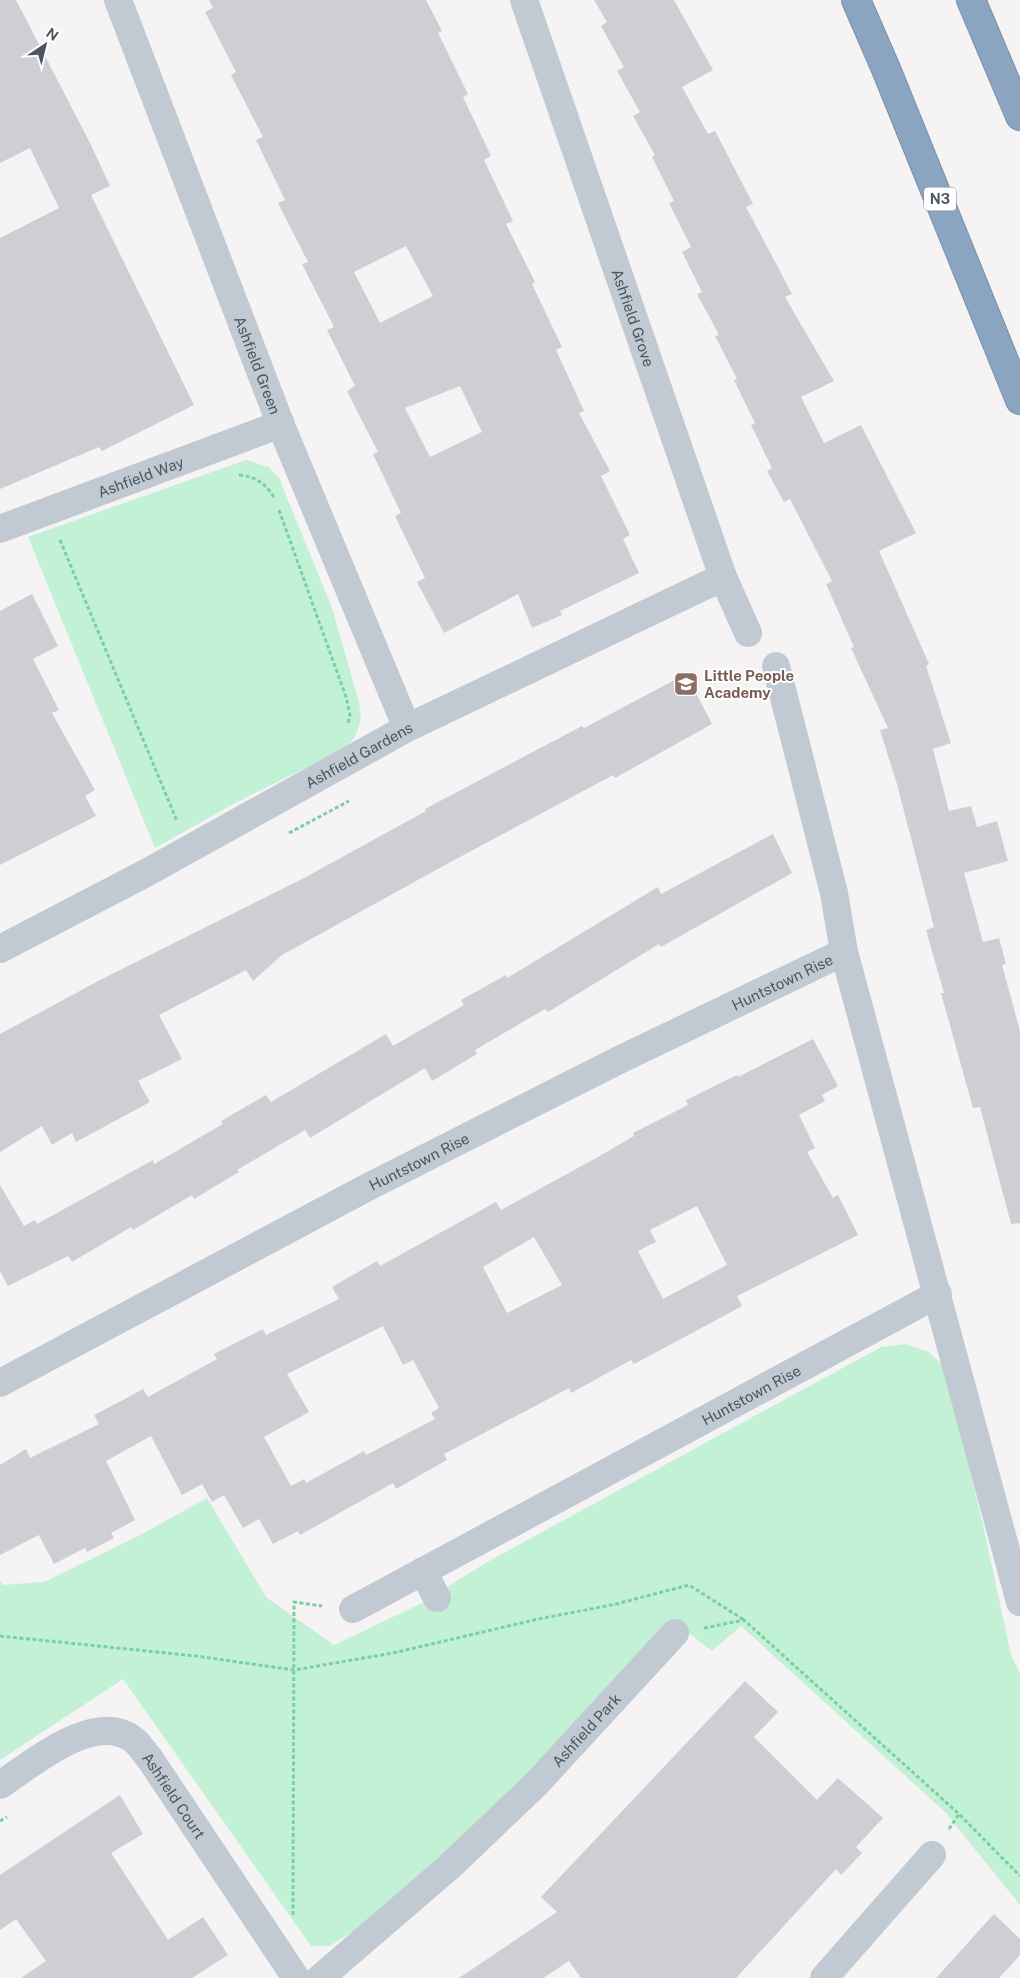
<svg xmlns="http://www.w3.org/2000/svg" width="1020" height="1978" viewBox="0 0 1020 1978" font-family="'Public Sans',sans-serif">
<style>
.green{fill:#c3f1d5}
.building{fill:#cdcfd5;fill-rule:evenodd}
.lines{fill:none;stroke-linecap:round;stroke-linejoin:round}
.highway-casing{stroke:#7690ad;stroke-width:30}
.path{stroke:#7ad0a6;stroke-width:3;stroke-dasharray:4 2.5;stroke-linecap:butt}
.minor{stroke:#c1cad2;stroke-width:28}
.highway{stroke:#8ba5c1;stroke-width:28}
.labels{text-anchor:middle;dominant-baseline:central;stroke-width:4;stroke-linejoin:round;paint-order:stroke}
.shield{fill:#fff;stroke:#808990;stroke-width:1}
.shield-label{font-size:14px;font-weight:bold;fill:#4a5661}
.street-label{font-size:15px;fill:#4a5661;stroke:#fff}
.education-label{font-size:15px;font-weight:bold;fill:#785e54;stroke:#fff;text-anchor:start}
</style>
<rect width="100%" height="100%" fill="#f5f3f3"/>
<path class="green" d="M246 460 269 467 279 478 332 608 359 702 361 719 356 735 346 748 237 802 155 848 28 537Z
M905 1344 927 1351 945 1366 984 1529 1011 1655 1020 1673V1905L945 1812 741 1626 712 1651 678 1625 504 1805 370 1920 330 1946H311L123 1679 0 1760V1580L3 1585 44 1582 140 1535 207 1498 266 1597 334 1645 420 1604 489 1561 881 1347Z"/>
<path class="building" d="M0 0H16L90 143 110 186 91 195 194 405 102 451 99 447 0 489V238L59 208 30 148 0 163Z
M209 0H426L442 31 438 33 468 94 463 97 491 156 484 160 513 221 506 224 535 282 532 284 562 347 556 350 584 411 579 413 610 471 601 476 630 535 623 539 639 573 560 611 562 615 532 628 518 594 444 633 417 582 425 578 395 516 401 513 373 454 378 452 347 391 355 386 327 330 334 327 302 264 308 262 278 203 285 200 256 140 263 137 231 75 236 72 205 12 213 8ZM406 246 433 296 380 323 354 272ZM460 386 482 432 430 457 405 408Z
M594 0H674L713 70 682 87 708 134 715 131 753 204 746 207 792 294 785 297 834 381 801 397 824 443 861 425 916 533 879 551 929 664 926 666 951 743 933 749 949 811 971 806 977 827 997 821 1008 861 964 873 983 942 999 938 1006 964 1002 965 1020 1031V1223L1011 1224 980 1107 973 1108 941 993H944L926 930 934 927 897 784 880 730 888 728 851 648 854 647 826 584 832 581 790 499 784 502 767 471 772 468 751 425 755 423 734 380 737 379 715 336 719 335 697 294 702 292 682 252 691 247 669 203 674 201 652 157 655 155 633 116 640 112 617 71 624 67 601 26 607 22Z
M32 594 58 646 33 659 59 710 52 713 95 790 85 796 96 816 0 865V611Z
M686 674 712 724 615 778 613 775 445 865 282 955 253 981 246 970 159 1015 182 1059 138 1081 150 1102 76 1142 72 1133 52 1145 42 1126 0 1152V1034L102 979 304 878 426 811 425 809 582 726 584 728Z
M773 834 792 873 661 947 659 944 548 1012 545 1009 475 1050 477 1054 432 1081 425 1068 310 1138 305 1130 237 1170 239 1172 194 1199 192 1195 133 1230 131 1227 72 1262 68 1256 8 1286 0 1271V1185L24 1226 35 1220 37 1224 153 1160 154 1164 223 1124 221 1121 266 1095 271 1102 386 1034 393 1046 464 1005 461 1000 506 975 507 978 658 887 661 894Z
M813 1039 838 1086 822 1095 825 1101 799 1115 815 1148 807 1152 833 1198 838 1195 858 1235 737 1296 742 1306 692 1333 634 1364 631 1360 571 1393 569 1388 444 1454 447 1460 422 1474 396 1489 393 1483 300 1535 298 1531 273 1544 259 1519 243 1528 224 1495 212 1502 202 1484 182 1495 151 1436 106 1461 135 1520 111 1533 114 1538 87 1552 85 1548 54 1564 39 1535 0 1555V1465L26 1449 30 1458 99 1424 94 1415 123 1400 143 1389 148 1397 217 1359 214 1354 263 1329 266 1335 339 1299 332 1287 377 1261 380 1266 496 1202 501 1210 598 1157 634 1136 633 1133 688 1105 686 1100 737 1075 738 1077ZM697 1206 727 1265 663 1299 638 1251 656 1242 650 1230ZM534 1237 562 1285 507 1313 483 1267ZM383 1326 403 1365 413 1360 439 1408 431 1413 435 1419 366 1455 364 1451 306 1483 304 1479 291 1486 264 1437 309 1412 287 1374Z
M745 1681 778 1712 754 1737 817 1800 838 1778 883 1818 856 1847 862 1853 841 1875 836 1869 736 1978H581L569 1961 543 1978H459L557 1912 541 1897Z
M120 1795 143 1834 111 1853 168 1940 203 1917 228 1955 192 1978H21L46 1961 16 1919 0 1930V1875Z
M994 1914 1020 1939V1955L999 1978H936Z"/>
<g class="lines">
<defs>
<path id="highway" d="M856 0 886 69 1020 400
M971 0 1020 116"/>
</defs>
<use href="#highway" class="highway-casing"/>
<path class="path" d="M239 475C256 476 267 485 275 499
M279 510 346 697 350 715 348 724
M60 540 177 821
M289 833 349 801
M704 1628 744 1620 959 1814 1020 1876
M0 1636 196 1656 294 1670 393 1653 534 1620 616 1604 689 1585 744 1620
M0 1821 7 1817
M949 1829 959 1814
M293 1915 294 1602 322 1606"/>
<g class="minor">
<path id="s1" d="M118 0 282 428 407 728"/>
<path id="s2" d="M524 0 723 577 748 633"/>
<path id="s3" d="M0 529 281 424"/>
<path d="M776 666 834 893 844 952 1020 1602"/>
<path id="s4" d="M0 949 146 873 407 728 723 577"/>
<path id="s5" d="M0 1383 368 1187 619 1060 844 952"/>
<path d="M423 1571 437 1598"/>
<path id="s6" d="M353 1609 938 1294"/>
<path id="s7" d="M0 1785C32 1764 97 1708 135 1741 141 1746 145 1754 150 1759L296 1978"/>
<path id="s8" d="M320 1978 449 1867 537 1783 675 1633"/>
<path d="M824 1978 932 1855"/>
</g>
<use href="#highway" class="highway"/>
</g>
<defs>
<symbol id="school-square" viewBox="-11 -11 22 22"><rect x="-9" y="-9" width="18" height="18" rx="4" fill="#8d6e63" stroke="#fff"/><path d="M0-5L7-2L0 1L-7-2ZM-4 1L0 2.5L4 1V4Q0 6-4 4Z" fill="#fff"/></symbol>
</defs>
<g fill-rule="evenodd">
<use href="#school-square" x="672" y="670" width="28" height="28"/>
</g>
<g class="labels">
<rect class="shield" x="924" y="187.5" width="32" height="23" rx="4"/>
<g class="shield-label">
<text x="940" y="199">N3</text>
</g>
<g class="street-label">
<text stroke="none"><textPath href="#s2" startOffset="336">Ashfield Grove</textPath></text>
<text stroke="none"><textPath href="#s1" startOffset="391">Ashfield Green</textPath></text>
<text stroke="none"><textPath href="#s3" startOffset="150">Ashfield Way</textPath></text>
<text stroke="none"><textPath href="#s4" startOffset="408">Ashfield Gardens</textPath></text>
<text stroke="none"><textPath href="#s5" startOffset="879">Huntstown Rise</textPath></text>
<text stroke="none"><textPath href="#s5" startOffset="474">Huntstown Rise</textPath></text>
<text stroke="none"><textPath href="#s6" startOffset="452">Huntstown Rise</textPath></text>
<text stroke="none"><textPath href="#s8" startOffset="364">Ashfield Park</textPath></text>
<text stroke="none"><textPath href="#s7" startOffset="219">Ashfield Court</textPath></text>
</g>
<g class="education-label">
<text x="704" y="675">Little People<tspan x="704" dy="17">Academy</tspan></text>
</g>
</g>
<g transform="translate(45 45) rotate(35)" stroke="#ffffff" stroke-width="4" paint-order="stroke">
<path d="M0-4L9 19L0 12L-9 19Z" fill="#4a5661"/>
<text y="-8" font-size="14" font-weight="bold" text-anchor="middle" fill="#4a5661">N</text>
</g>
</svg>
